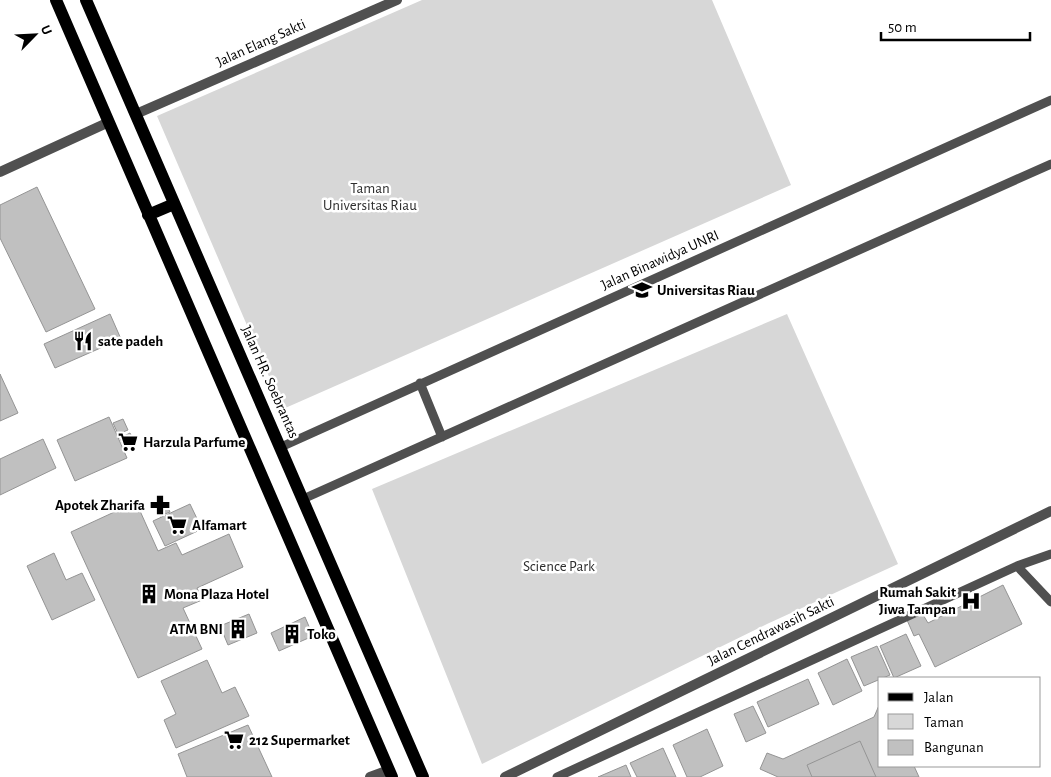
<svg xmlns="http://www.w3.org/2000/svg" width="1051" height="777" viewBox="0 0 1051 777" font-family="'Alegreya Sans',sans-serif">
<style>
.green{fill:#d7d7d7}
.building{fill:#c0c0c0;stroke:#949494}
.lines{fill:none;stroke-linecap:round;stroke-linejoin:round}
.service{stroke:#505050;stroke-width:9}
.minor{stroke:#505050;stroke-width:10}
.primary{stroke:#000;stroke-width:12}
.labels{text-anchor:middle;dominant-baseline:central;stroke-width:5;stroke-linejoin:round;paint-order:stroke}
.street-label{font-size:15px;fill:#000;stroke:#fff}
.park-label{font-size:15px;fill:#2e2e2e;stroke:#fff}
.poi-label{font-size:15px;font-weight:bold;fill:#000;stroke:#fff;text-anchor:start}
</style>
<rect width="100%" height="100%" fill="#fff"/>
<path class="green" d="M422 0H712L791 185 283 409 157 116Z
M787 314 898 564 767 624 482 764 372 489Z"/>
<path class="building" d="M37 187 95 309 46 332 0 238V205Z
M110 314 121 339 55 368 44 344Z
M0 374 18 413 0 421Z
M109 417 127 458 75 481 57 440Z
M123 419 128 430 118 434 113 423Z
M130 433 136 445 125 450 120 438Z
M43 439 56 468 0 495V459Z
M163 497 170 512 160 516 154 502Z
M136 502 158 551 176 543 182 555 229 534 243 567 197 588 202 600 183 608 202 649 138 678 71 532Z
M190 504 202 529 165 546 153 521Z
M54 553 66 580 82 573 95 600 52 620 27 566Z
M1003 585 1022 624 935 667 919 634 914 636 907 620 922 613 928 623Z
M249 614 257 633 228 645 220 626Z
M305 617 313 636 279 651 271 633Z
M906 634 921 666 894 678 880 646Z
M877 646 890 675 864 686 851 657Z
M847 659 862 691 833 705 818 673Z
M207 660 222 693 235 687 249 716 176 748 164 720 176 714 161 681Z
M808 679 819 704 768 727 757 702Z
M880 703V766H914L919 777H778L760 769 767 753 783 759 874 717Z
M753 706 766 733 746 742 734 714Z
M248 725 272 777H187L178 754Z
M707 729 723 766 700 777H687L673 745Z
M860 741 876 777H812L807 765Z
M663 748 676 777H637L630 763Z
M626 765 631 777H598Z"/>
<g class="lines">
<path class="service" d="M420 383 442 437
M281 447 1051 100
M303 499 1051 164
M1017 566 1051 554
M557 777 1017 566 1051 602"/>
<path class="minor" d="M136 114 397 0
M0 172 109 122
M370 777 389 770
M505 777 1051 511"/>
<path class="primary" d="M56 0 392 777
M86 0 423 777
M148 215 174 204"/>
</g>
<defs>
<symbol id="university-bare" viewBox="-9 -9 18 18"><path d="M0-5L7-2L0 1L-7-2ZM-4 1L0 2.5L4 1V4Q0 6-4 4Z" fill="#000" stroke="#fff" stroke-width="2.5" paint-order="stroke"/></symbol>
<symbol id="restaurant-bare" viewBox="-9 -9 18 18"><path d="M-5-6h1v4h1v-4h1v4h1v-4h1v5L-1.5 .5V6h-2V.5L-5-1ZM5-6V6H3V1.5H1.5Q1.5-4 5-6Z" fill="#000" stroke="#fff" stroke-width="2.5" paint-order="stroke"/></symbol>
<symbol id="supermarket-bare" viewBox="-9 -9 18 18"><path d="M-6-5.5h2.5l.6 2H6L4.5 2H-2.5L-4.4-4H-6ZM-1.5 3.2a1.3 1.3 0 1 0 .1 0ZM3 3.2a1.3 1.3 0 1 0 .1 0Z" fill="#000" stroke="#fff" stroke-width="2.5" paint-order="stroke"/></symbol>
<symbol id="pharmacy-bare" viewBox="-9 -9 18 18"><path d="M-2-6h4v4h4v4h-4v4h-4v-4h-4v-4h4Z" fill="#000" stroke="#fff" stroke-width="2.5" paint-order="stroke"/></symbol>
<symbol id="building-bare" viewBox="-9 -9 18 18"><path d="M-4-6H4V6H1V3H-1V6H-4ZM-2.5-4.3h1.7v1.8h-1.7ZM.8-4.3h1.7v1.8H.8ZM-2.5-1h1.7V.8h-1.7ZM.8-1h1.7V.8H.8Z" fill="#000" stroke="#fff" stroke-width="2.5" paint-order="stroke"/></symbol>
<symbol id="hospital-bare" viewBox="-9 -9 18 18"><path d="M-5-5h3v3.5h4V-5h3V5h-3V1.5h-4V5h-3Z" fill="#000" stroke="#fff" stroke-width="2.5" paint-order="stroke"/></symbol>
</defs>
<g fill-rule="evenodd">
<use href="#university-bare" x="628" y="276" width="28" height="28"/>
<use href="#restaurant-bare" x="69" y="327" width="28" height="28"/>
<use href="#supermarket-bare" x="114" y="428" width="28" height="28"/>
<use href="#pharmacy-bare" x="146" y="491" width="28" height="28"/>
<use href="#supermarket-bare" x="163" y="511" width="28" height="28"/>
<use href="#building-bare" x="135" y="580" width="28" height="28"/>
<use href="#hospital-bare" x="957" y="587" width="28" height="28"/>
<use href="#building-bare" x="224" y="615" width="28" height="28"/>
<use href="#building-bare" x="278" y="620" width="28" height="28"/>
<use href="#supermarket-bare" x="220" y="726" width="28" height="28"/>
</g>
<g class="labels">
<g class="street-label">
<text transform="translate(261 43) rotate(-24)">Jalan Elang Sakti</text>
<text transform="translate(660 260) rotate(-24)">Jalan Binawidya UNRI</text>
<text transform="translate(270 382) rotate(66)">Jalan HR. Soebrantas</text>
<text transform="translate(771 631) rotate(-26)">Jalan Cendrawasih Sakti</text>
</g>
<g class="park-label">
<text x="370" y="188">Taman<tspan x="370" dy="17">Universitas Riau</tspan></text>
<text x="559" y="566">Science Park</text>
</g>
<g class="poi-label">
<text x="657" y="290">Universitas Riau</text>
<text x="98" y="341">sate padeh</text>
<text x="143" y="442">Harzula Parfume</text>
<text x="145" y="505" text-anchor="end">Apotek Zharifa</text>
<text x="192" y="525">Alfamart</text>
<text x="956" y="592" text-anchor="end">Rumah Sakit<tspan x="956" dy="17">Jiwa Tampan</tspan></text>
<text x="164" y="594">Mona Plaza Hotel</text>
<text x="223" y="629" text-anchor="end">ATM BNI</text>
<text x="307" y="634">Toko</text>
<text x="249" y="740">212 Supermarket</text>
</g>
</g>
<rect x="878" y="677" width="162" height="90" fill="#ffffff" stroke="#999999"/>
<rect x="888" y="693" width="25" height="8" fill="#000000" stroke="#999999"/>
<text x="924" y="702" font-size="15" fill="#000000">Jalan</text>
<rect x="888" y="714" width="25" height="15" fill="#d7d7d7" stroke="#999999"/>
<text x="924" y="727" font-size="15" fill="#000000">Taman</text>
<rect x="888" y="740" width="25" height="15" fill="#c0c0c0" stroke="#999999"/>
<text x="924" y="752" font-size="15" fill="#000000">Bangunan</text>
<g transform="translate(35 35) rotate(66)" stroke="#ffffff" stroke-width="4" paint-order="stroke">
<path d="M0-4L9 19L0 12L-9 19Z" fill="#000000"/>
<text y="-8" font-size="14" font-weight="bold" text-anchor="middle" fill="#000000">U</text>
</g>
<path d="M881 32v8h149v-8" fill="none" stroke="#000000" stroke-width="2.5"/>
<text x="888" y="32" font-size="15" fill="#000000" stroke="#ffffff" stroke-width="4" paint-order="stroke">50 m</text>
</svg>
